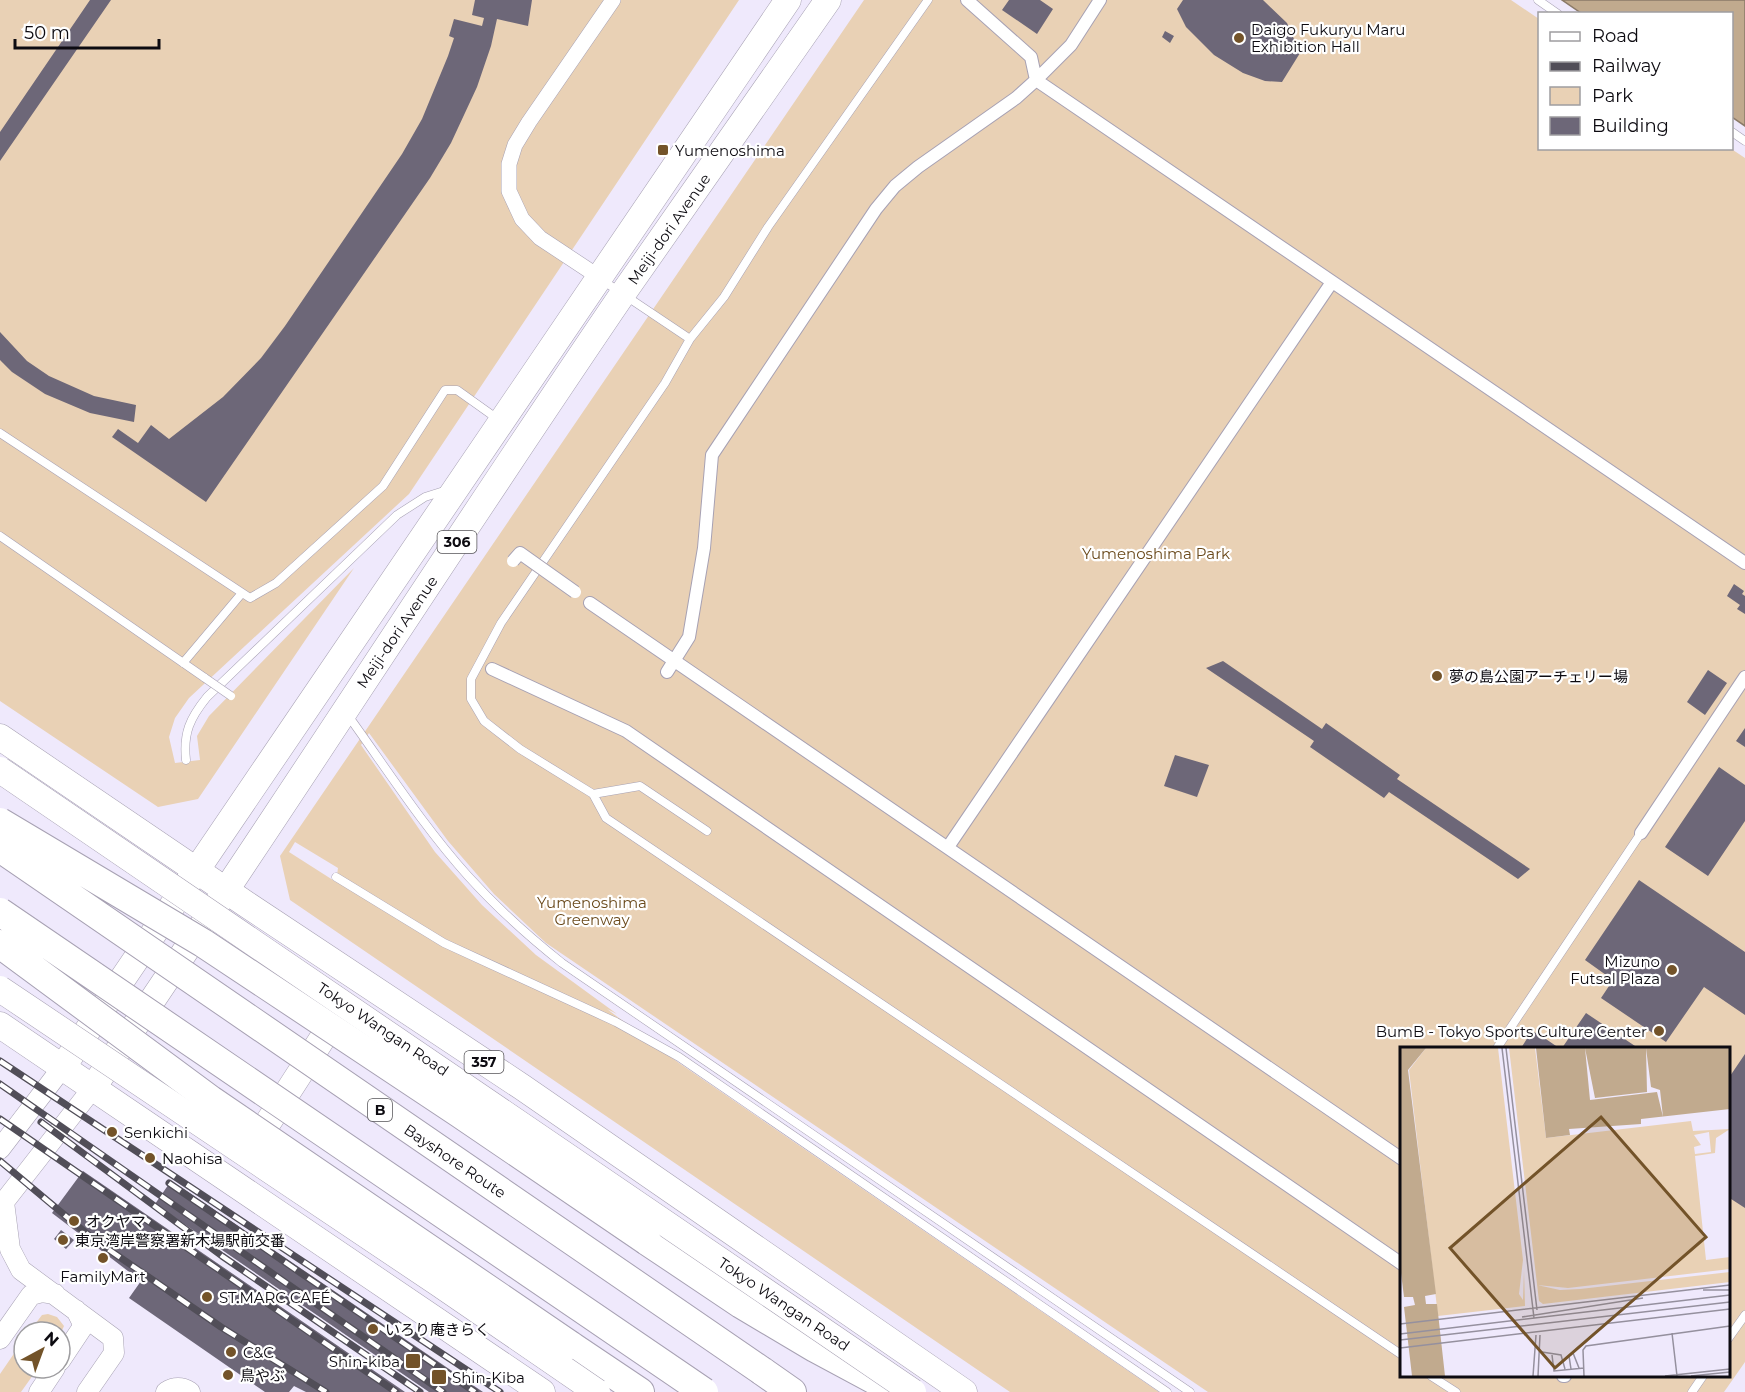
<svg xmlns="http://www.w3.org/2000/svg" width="1745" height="1392" viewBox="0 0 1745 1392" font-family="Montserrat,'Noto Sans JP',sans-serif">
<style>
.green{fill:#e9d1b5;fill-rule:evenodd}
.water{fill:#c1aa8e;stroke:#8b7a68;stroke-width:1.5}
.building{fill:#6d6778}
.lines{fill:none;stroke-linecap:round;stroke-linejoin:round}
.service-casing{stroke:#a7a1b3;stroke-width:9}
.pedestrian-casing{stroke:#a7a1b3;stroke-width:14}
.minor-casing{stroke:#a7a1b3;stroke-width:16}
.tertiary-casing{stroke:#a7a1b3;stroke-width:21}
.primary-casing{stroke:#a7a1b3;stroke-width:27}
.trunk-casing{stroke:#a7a1b3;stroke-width:27}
.motorway-casing{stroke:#a7a1b3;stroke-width:30}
.service{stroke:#fff;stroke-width:8}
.pedestrian{stroke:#fff;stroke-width:12}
.minor{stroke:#fff;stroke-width:15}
.tertiary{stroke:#fff;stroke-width:20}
.primary{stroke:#fff;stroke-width:26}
.trunk{stroke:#fff;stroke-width:26}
.motorway{stroke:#fff;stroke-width:28}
.rail-casing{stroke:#514e58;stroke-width:7}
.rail{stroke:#fff;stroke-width:4.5;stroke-dasharray:14;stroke-linecap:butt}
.service-bridge-casing{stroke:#a7a1b3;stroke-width:9;stroke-linecap:butt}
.pedestrian-bridge-casing{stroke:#a7a1b3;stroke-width:14;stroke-linecap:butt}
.trunk-bridge-casing{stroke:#a7a1b3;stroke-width:27;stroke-linecap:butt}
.motorway-bridge-casing{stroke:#a7a1b3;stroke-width:30;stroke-linecap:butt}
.service-bridge{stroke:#fff;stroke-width:8}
.pedestrian-bridge{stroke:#fff;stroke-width:12}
.trunk-bridge{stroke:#fff;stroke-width:26}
.motorway-bridge{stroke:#fff;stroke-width:28}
.poi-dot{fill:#735329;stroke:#fff;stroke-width:2}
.labels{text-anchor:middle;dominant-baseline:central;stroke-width:4.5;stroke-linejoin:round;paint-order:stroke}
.shield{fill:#fff;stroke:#565458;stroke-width:1.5}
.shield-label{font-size:14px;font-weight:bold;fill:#0d0b11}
.poi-label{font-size:15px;fill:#0d0b11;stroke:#fff;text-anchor:start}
.street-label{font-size:15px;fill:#0d0b11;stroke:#fff}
.park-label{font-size:15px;fill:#6a491a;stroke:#fff}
.inset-road{fill:none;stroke:#95909e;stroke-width:1.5}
.view{fill:#735329;fill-opacity:0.15;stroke:#735329;stroke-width:3}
.inset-edge{fill:none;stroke:#0d0b11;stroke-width:3}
</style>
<rect width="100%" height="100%" fill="#efe9fc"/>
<path class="green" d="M0 0H739L409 494 189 698 175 718 169 737 175 763 200 760 197 736 209 716 354 568 198 799 158 807 0 701Z
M864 0H1511L1539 19 1540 148H1730L1745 158V1362L1724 1392H1208L546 943 494 894 448 841 369 733 361 745 435 852 482 905 536 955 617 1014 607 1009 679 1063 1159 1392H1010L290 900 280 856ZM295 842 338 868 336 882 289 852ZM1402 1048H1728V1376H1402Z
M48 1314 57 1317 64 1326 60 1335V1332H29L42 1315Z
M24 1339V1368H38L21 1392H0V1374Z"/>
<path class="water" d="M1562 0H1745V126L1732 117V14L1581 13Z"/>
<path class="building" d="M90 0H111L0 161V132Z
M475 0H532L528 26 497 19 491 46 477 87 451 143 430 178 206 502 112 437 118 429 138 443 151 425 169 439 223 397 261 358 285 326 402 154 422 119 448 56 454 38 449 36 454 19 482 26 484 18 472 15Z
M1009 0H1040L1053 9 1037 34 1002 10Z
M1183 0H1263L1287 23 1300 53 1282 82 1265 81 1243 73 1214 55 1186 27 1177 9Z
M1165 31 1174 36 1170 43 1162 37Z
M0 332 27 361 49 376 94 396 136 405 134 422 90 413 45 394 12 372 0 360Z
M1734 584 1744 591 1742 594 1745 596V614L1737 609 1740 605 1727 596Z
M1223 661 1322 729 1326 723 1400 775 1397 779 1530 869 1518 879 1389 792 1384 798 1310 747 1314 741 1206 668Z
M1708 670 1727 683 1705 715 1687 702Z
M1745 728V747L1736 741Z
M1175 755 1209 765 1197 797 1164 786Z
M1719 767 1745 785V821L1708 876 1665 847Z
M1639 880 1745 952V1015L1704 987 1666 1042 1601 998 1613 980 1585 960Z
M1586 1013 1638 1048H1562Z
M1532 1031 1540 1035 1559 1048H1521Z
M1745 1054V1208L1728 1197V1079Z
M83 1171 405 1392H306L294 1386 289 1392H265L129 1298 141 1281 52 1213Z
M171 1181 206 1204 483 1392H429L155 1204Z
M61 1230 74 1240 66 1249 54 1239Z"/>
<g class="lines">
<defs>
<path id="service" d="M1538 0 1558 14
M1732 132 1745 141
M602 280 690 339
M0 433 250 598 276 583 383 486 445 390H457L499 420
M0 536 205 678
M183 663 242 593
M347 714C386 768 423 826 468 876 497 908 528 936 562 963L1190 1392
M186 760C183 733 190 718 207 697L397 515 425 497 447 490
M593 794 606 818 1402 1355
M707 831 640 786 593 794 520 749 484 721 471 699V679L501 623 665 383 690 339 724 297 768 227 928 0
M336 877 444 943 616 1022 679 1057 1167 1392
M1497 1048 1641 833
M1728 1339 1745 1315
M1431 1376 1456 1392
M1692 1392 1703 1376"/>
<path id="pedestrian" d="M967 0 1031 57 1036 80 1745 563
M590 603 1402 1159
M492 669 626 731 1402 1264
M667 672 689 637 704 548 712 455 876 209 895 186 918 167 1016 98 1036 80 1071 45 1100 0
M1641 833 1745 677
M948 847 1332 282
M1563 1376H1565"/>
<path id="minor" d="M599 277 540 238 522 219 509 191V164L515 145 529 122 613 0"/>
<path id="tertiary" d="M0 1149 62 1068
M4 1202 10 1249 21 1270 113 1338 114 1353 87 1392
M0 1207 92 1089
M0 1339 31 1295 42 1292 55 1294
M60 1361 82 1328V1322L76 1310
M39 1392 55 1368
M166 1392C174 1387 182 1387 190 1392"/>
<path id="primary" d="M62 1068 788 0
M92 1089C273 825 444 556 624 292 692 194 760 97 828 0"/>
<path id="trunk" d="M0 737 246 904 522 1087 964 1392
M0 1025 542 1392
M260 1153 258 1147 260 1135 331 1025 348 1019"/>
<path id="motorway" d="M647 1241 741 1304 815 1348 897 1392
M570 1345 640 1392
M762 1371 792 1392"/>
</defs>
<use href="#service" class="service-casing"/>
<use href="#pedestrian" class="pedestrian-casing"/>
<use href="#minor" class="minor-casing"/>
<use href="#tertiary" class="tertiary-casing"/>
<use href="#primary" class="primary-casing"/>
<use href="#trunk" class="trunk-casing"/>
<use href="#motorway" class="motorway-casing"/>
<use href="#service" class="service"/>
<use href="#pedestrian" class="pedestrian"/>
<use href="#minor" class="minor"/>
<use href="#tertiary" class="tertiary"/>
<use href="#primary" class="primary"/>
<use href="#trunk" class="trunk"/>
<use href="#motorway" class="motorway"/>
<defs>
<path id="rail" d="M0 1061 500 1392
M0 1084 443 1392
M0 1119 396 1392
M41 1122 222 1256 420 1392
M0 1161 92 1238 221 1327 326 1392
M169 1183 475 1392"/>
</defs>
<use href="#rail" class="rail-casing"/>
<use href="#rail" class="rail"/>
<defs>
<path id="service-bridge" d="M205 678 231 696"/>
<path id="pedestrian-bridge" d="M513 561 520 553 575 592"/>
<path id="trunk-bridge" d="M0 770 913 1392
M0 989 438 1283 597 1392"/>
<path id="motorway-bridge" d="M0 822 203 943 459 1113 647 1241
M0 848 762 1371
M0 912 704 1392
M0 944 211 1100 570 1345"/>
</defs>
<use href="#service-bridge" class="service-bridge-casing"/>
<use href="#pedestrian-bridge" class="pedestrian-bridge-casing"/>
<use href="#trunk-bridge" class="trunk-bridge-casing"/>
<use href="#motorway-bridge" class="motorway-bridge-casing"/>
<use href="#service-bridge" class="service-bridge"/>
<use href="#pedestrian-bridge" class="pedestrian-bridge"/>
<use href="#trunk-bridge" class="trunk-bridge"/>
<use href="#motorway-bridge" class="motorway-bridge"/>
</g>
<g class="poi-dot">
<circle cx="1239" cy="38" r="6"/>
<rect x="657" y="144" width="12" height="12" rx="3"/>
<circle cx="1437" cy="676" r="6"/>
<circle cx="1672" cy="970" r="6"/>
<circle cx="1659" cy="1031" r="6"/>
<circle cx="112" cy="1132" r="6"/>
<circle cx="150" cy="1158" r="6"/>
<circle cx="74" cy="1221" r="6"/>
<circle cx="63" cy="1240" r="6"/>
<circle cx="103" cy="1258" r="6"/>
<circle cx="207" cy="1297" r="6"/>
<circle cx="373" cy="1329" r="6"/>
<circle cx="231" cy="1352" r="6"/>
<rect x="405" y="1353" width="16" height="16" rx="3"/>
<circle cx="228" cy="1375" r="6"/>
<rect x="431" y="1369" width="16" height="16" rx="3"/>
</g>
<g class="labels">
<g class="shield">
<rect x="437.5" y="531" width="39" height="22" rx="4.5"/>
<rect x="464.5" y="1051" width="39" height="22" rx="4.5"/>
<rect x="368" y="1099" width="24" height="22" rx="4.5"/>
</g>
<g class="shield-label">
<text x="457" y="542">306</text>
<text x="484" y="1062">357</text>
<text x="380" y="1110">B</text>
</g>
<g class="poi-label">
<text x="1251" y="29">Daigo Fukuryu Maru<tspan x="1251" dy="17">Exhibition Hall</tspan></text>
<text x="675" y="150">Yumenoshima</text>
<text x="1449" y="676">夢の島公園アーチェリー場</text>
<text x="1660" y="961" text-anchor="end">Mizuno<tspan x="1660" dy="17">Futsal Plaza</tspan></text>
<text x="1647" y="1031" text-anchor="end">BumB - Tokyo Sports Culture Center</text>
<text x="124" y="1132">Senkichi</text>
<text x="162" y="1158">Naohisa</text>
<text x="86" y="1221">オクヤマ</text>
<text x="75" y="1240">東京湾岸警察署新木場駅前交番</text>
<text x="103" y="1276" text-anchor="middle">FamilyMart</text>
<text x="219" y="1297">ST.MARC CAFÉ</text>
<text x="385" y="1329">いろり庵きらく</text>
<text x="243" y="1352">C&amp;C</text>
<text x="400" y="1361" text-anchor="end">Shin-kiba</text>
<text x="240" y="1375">鳥やぶ</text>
<text x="452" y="1377">Shin-Kiba</text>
</g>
<g class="street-label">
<text transform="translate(669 229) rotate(-55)">Meiji-dori Avenue</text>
<text transform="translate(397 632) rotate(-56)">Meiji-dori Avenue</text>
<text transform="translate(383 1029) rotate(34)">Tokyo Wangan Road</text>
<text transform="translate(455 1161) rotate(34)">Bayshore Route</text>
<text transform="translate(784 1304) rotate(34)">Tokyo Wangan Road</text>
</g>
<g class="park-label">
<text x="1156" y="553">Yumenoshima Park</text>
<text x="592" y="902">Yumenoshima<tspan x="592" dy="17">Greenway</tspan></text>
</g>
</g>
<g transform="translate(1400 1047)">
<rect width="330" height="330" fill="#efe9fc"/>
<path d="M26 1H98L123 213 119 247 123 253 124 223 125 259 38 269 9 23ZM109 1H135L146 91 291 74 293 84 330 82 316 91 315 106 295 109 306 213 330 210V222L168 241 137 238 160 243 180 242 330 225V235L143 257 139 254ZM309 85 311 105 295 107 294 100 301 98 294 88Z" fill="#e9d1b5" fill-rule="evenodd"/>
<path d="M0 1H26L8 23 36 247 25 249 26 257H37L45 329H12L4 260 15 258 13 250H4L0 218ZM136 1H330V62L241 72V77L169 82 170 88 146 91Z" fill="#c1aa8e"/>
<path d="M185 1 195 51 247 45 246 1 251 40 260 43 263 70 257 45 190 53Z" fill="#efe9fc"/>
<path class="inset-road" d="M102 1 134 271M106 1 137 263M303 243H330M122 270 243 251M0 277 330 238M272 286 277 329M0 287 330 248M0 293 330 255M0 301 330 262M142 305 161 308 165 322M152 308 154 324 184 321M171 322 169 309 173 306 179 321M133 329 136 288M138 329 140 288M184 329 183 303 186 299 330 279M265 329 330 322M291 329 330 325"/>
<path class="view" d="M201 70 306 190 155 321 50 201Z"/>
<rect width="330" height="330" class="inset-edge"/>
</g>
<rect x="1538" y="12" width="195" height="138" fill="#ffffff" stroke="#9e9da0" stroke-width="1.5"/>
<rect x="1550" y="32" width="30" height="9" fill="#ffffff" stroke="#9e9da0" stroke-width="1.5"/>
<text x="1592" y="42" font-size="18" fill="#0d0b11">Road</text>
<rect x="1550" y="62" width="30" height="9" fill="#514e58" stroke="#9e9da0" stroke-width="1.5"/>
<text x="1592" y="72" font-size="18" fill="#0d0b11">Railway</text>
<rect x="1550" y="87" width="30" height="18" fill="#e9d1b5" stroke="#9e9da0" stroke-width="1.5"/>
<text x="1592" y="102" font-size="18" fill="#0d0b11">Park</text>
<rect x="1550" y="117" width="30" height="18" fill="#6d6778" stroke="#9e9da0" stroke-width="1.5"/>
<text x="1592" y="132" font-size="18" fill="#0d0b11">Building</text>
<g transform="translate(42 1350) rotate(41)"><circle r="28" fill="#ffffff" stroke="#9e9da0" stroke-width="1.5"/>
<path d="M0-4.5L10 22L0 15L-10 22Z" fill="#735329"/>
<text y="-9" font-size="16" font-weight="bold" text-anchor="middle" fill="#0d0b11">N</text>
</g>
<path d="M15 39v9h144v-9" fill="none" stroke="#0d0b11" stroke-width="3"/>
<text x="24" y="39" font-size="18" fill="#0d0b11" stroke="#ffffff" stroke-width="4.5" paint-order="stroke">50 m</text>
</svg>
